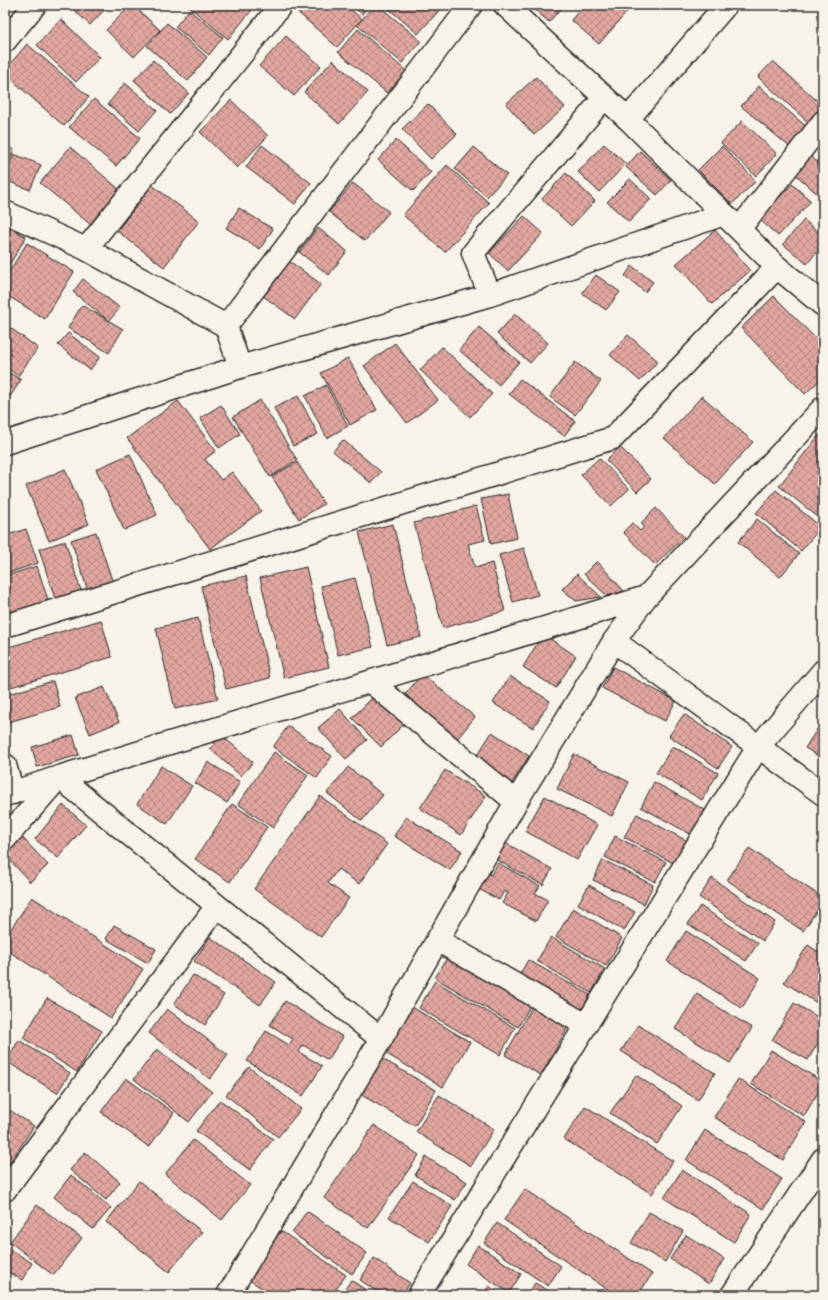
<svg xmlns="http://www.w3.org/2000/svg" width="828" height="1300" viewBox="0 0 828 1300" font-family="'Shantell Sans',sans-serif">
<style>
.building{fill:url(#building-cross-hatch);stroke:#2b2b2b}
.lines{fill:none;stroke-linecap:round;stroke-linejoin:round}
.street-casing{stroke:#2b2b2b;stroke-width:25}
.secondary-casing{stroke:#2b2b2b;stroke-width:25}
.street{stroke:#f7f3e8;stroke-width:22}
.secondary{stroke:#f7f3e8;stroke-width:22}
</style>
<defs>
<pattern id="building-cross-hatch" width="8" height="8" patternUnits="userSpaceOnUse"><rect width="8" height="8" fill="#e1a79f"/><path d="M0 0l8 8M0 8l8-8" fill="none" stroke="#b78882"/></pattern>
</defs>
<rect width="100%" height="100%" fill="#f7f3e8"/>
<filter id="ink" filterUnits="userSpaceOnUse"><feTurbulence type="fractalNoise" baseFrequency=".025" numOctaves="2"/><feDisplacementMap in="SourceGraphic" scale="8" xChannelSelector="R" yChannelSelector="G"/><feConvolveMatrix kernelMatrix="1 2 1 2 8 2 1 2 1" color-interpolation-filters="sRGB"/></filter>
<g filter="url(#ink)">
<path class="building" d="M69 5H109L90 25Z
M131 5H133L160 30 134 57 106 30Z
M187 5H256L228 39Z
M297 5H345L362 19 337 47 294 9Z
M351 5H369L362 14Z
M374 5H378L421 41 402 63 357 25Z
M392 5H444L418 34 389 9Z
M529 5H564L549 22Z
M584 5H633L599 44 571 20Z
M189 10 223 37 209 55 175 27Z
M61 19 100 57 76 82 37 45Z
M167 23 207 57 188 81 147 46Z
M358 29 406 71 387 93 338 52Z
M286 36 321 66 294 96 259 66Z
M27 44 89 97 64 126 5 74V70Z
M153 60 189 93 170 114 134 80Z
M333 60 368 92 339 124 304 92Z
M773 61 823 106V109L810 124 758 77Z
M536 77 565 107 534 135 506 104Z
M125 83 157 110 139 131 108 104Z
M759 86 808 128 791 148 741 106Z
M94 99 140 138 116 166 69 127Z
M231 100 268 136 237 168 200 132Z
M428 104 457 134 431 159 402 129Z
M742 121 777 154 756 176 721 143Z
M396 140 431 172 413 191 378 160Z
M604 144 626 164 599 192 578 172Z
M262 145 311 183 295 204 246 167Z
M5 146 14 150 5 170Z
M722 146 756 181 732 204 698 170Z
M70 147 120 190 91 225 40 183Z
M474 147 507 175 487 197 455 169Z
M640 151 671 180 657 195 626 167Z
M14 154 41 165 30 190 5 180V176Z
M809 155 823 167V199L793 172Z
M447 165 489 203 445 252 403 215Z
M566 173 595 201 571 226 542 199Z
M630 179 651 199 629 222 607 202Z
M353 183 389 212 365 241 329 212Z
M792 184 811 201 778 236 759 219Z
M152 185 199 221 164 267 117 231Z
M239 208 273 229 260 249 226 228Z
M524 216 543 233 508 271 489 253Z
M804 220 823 236V244L807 264 783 244Z
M5 224 26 237 5 272Z
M318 228 347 251 329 275 299 252Z
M715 230 750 271 712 304 676 264Z
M27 243 74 272 45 319 5 294V278Z
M285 258 321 284 295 319 259 293Z
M632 266 653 282 645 292 625 276Z
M596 275 620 292 606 310 582 293Z
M83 279 120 308 109 321 73 292Z
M774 296 823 346V377L805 394 741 328Z
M82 305 123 329 109 353 68 328Z
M515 314 548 343 530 363 497 334Z
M5 324 38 348 18 376 5 366Z
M479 327 519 362 499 385 459 350Z
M68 333 100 357 90 370 58 345Z
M628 335 658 361 640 381 610 355Z
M395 343 438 400 407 423 364 366Z
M442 347 492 394 470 417 420 370Z
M348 358 377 410 350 425 321 373Z
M575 362 601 381 575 415 550 397Z
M5 370 21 380 5 404Z
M520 379 575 421 564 436 509 394Z
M326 385 348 426 327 438 305 396Z
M298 396 318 434 293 446 274 408Z
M702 396 753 442 715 484 664 438Z
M260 400 297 460 270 477 233 417Z
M178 401 216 451 205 459 221 480 232 472 261 511 210 549 127 438Z
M221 405 240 434 219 448 200 418Z
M819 435 823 438V521L779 486Z
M343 440 381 472 371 483 333 451Z
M620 447 651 479 637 492 606 460Z
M130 454 157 515 124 530 96 469Z
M599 458 629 489 611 506 581 475Z
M297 462 324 504 299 519 272 477Z
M65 469 89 524 49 541 26 486Z
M776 490 821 527 801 551 756 513Z
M508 494 517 538 491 544 481 499Z
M476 506 485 540 468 544 475 568 492 563 505 611 443 628 414 523Z
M656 508 684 537 655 565 623 532 632 523 640 531 644 527 641 523Z
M757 519 799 554 780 577 738 542Z
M393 524 421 637 387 645 359 532Z
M26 529 38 563 5 574V536Z
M96 532 113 583 88 591 71 540Z
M65 541 83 597 57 605 39 549Z
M524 548 538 595 513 602 499 555Z
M597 561 624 591 607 596 584 574Z
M37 566 49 603 5 617V576Z
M306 567 329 667 284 678 260 578Z
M577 574 601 597 576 601 562 589Z
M246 576 270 678 226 689 201 586Z
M355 578 373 647 338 655 321 586Z
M198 618 218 699 175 709 156 628Z
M101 620 112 657 11 687 5 669V648Z
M543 634 576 656 556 688 523 667Z
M613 667 676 701 665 721 602 688Z
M422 674 475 717 457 739 404 696Z
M510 676 550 701 533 728 493 703Z
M53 681 60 707 5 723V695Z
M104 687 119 722 90 734 75 698Z
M375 695 404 724 381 747 352 718Z
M340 709 367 740 346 759 318 728Z
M684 714 732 747 718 768 669 736Z
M823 720V759L805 748Z
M288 726 332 756 317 778 273 747Z
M492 732 529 756 510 786 473 762Z
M73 735 79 755 37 767 32 747Z
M221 735 253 762 241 776 210 749Z
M673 746 718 773 702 800 656 773Z
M274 752 308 775 273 828 238 804Z
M574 754 629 782 612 816 557 789Z
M208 762 240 782 227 803 195 783Z
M161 766 192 786 167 824 137 804Z
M348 767 383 795 362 821 327 793Z
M445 770 486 796 461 835 420 808Z
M654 782 705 810 692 835 641 807Z
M320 796 387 844 359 884 338 869 328 883 349 898 321 937 254 889Z
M545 796 597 825 577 860 525 831Z
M232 804 267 827 230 882 195 859Z
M63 805 86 825 58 858 35 839Z
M637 814 689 842 677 865 624 837Z
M406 817 462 851 450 870 394 836Z
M18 833 48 865 30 882 5 855V845Z
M615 836 666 862 655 882 605 857Z
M504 842 552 869 543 885 495 859Z
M749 848 823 898V902L803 931 727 880Z
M603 860 653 885 644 904 593 880Z
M498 863 540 886 535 893 548 900 536 921 502 903 508 893 504 891 499 900 475 887 484 871 491 875Z
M712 878 775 922 763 941 699 897Z
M589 885 635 912 624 931 578 904Z
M32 897 143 969 111 1018 5 949V938Z
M700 906 758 943 746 961 688 924Z
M573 908 622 938 606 966 556 937Z
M114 925 156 949 148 963 106 939Z
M686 931 760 978 742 1008 667 961Z
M210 937 276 982 260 1005 194 961Z
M551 937 605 969 591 993 537 961Z
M808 945 823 955V1007L784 982Z
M450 953 532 1003 518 1027 435 978Z
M528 960 590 995 579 1014 517 979Z
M193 975 224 995 205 1025 174 1004Z
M435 981 515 1028 500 1055 419 1008Z
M697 994 752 1028 730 1063 675 1029Z
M47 998 102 1031 77 1072 23 1038Z
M536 1000 572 1020 541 1075 505 1055Z
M285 1001 343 1037 328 1060 303 1045 299 1052 322 1066 303 1096 247 1061 266 1031 289 1045 293 1039 270 1025Z
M794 1003 823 1020V1034L808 1060 772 1040Z
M412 1007 470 1042 443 1087 385 1053Z
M167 1009 228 1055 210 1079 149 1033Z
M638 1025 715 1073 698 1100 621 1051Z
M19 1040 70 1073 57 1093 6 1061Z
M157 1049 212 1092 189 1122 134 1079Z
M771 1050 823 1082V1084L804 1116 751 1084Z
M379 1057 436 1090 415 1126 358 1093Z
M249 1067 301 1109 278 1137 226 1095Z
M636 1075 682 1106 657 1144 610 1113Z
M126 1078 174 1113 149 1147 101 1112Z
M738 1079 806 1122 783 1160 714 1117Z
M439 1095 494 1129 471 1166 416 1132Z
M220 1100 273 1139 250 1170 196 1131Z
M585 1106 673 1161 652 1194 564 1139Z
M5 1107 34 1126 5 1170Z
M374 1125 419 1155 368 1228 324 1198Z
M705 1130 782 1179 763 1209 686 1160Z
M193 1140 250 1185 222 1220 165 1174Z
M85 1152 120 1182 106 1200 70 1170Z
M426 1157 467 1182 455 1200 415 1175Z
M682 1170 751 1214 734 1242 664 1198Z
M71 1175 111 1208 93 1229 54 1197Z
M139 1181 202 1232 169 1272 106 1222Z
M413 1181 452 1206 429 1242 389 1217Z
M525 1189 652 1274 638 1295H616L504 1220Z
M37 1205 82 1238 53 1275 10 1242Z
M307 1211 367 1253 352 1274 292 1233Z
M649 1212 683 1231 665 1262 631 1243Z
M497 1223 561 1266 548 1286 484 1243Z
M281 1231 346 1275 332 1295H272L248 1279Z
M686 1235 724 1259 709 1284 670 1259Z
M478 1245 521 1274 509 1293 466 1264Z
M5 1246 32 1263 22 1280 5 1270Z
M374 1258 410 1283 402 1295H382L360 1280Z
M351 1280 373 1295H341Z
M535 1283 555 1295H528Z
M489 1286 501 1295H483Z"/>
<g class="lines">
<defs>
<path id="street" d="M5 41 35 5
M628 119 726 5
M5 212 86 249 226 326 240 367
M740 228 823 122
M86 249 281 5
M490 295 473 253 604 98
M226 326 471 5
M5 443 240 367 490 295 724 214
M5 626 613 438 777 267
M614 641 823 794
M371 682 516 802
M5 765 13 793
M5 795 59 777 646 597
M5 839 59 777 381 1039
M437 940 586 1025
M5 1190 217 906
M228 1295 381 1039 516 802 614 641 646 597 823 408
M419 1295 758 747 823 671
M732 1295 823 1159"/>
<path id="secondary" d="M505 5 628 119 777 267 823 305"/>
</defs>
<use href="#street" class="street-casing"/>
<use href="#secondary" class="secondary-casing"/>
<use href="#street" class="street"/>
<use href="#secondary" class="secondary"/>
</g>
</g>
<rect width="828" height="1300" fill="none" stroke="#f7f3e8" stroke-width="20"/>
<rect x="10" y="10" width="808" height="1280" fill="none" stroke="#2b2b2b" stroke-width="1.5" filter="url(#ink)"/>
</svg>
